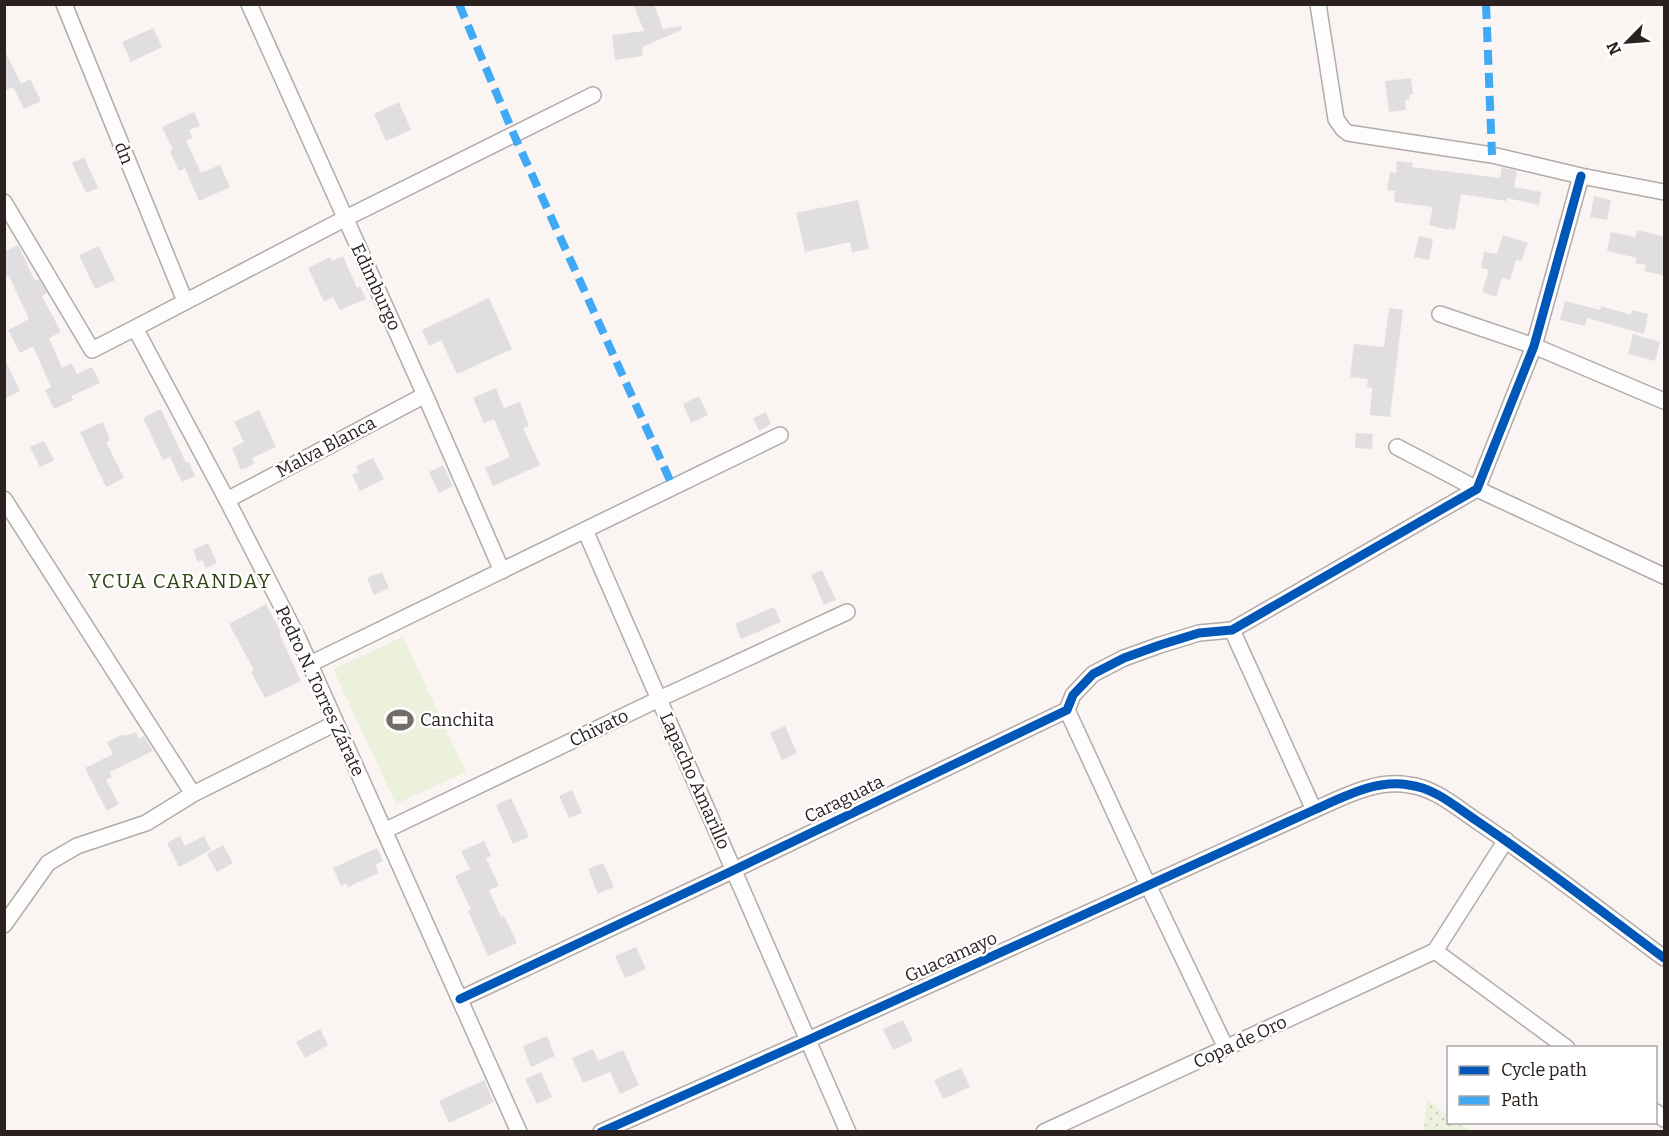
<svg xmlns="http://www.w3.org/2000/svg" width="1669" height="1136" viewBox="0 0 1669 1136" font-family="Bitter,serif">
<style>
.grass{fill:url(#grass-dots)}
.garden{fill:#ecf1dc}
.building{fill:#e1dee2}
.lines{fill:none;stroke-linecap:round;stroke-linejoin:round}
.minor-casing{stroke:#b2aba9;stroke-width:18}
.minor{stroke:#fefdfd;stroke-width:15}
.quiet{stroke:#3fa9f5;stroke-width:8;stroke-dasharray:15 8;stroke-linecap:butt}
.cycleway-casing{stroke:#fff;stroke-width:13}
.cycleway{stroke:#0057b8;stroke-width:9}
.labels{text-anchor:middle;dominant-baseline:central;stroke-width:5;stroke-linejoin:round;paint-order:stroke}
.street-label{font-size:18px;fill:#2b221f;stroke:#fff}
.poi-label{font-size:18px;fill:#2b221f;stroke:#fff;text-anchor:start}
.neighbourhood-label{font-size:20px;letter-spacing:1.5px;fill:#314512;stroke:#fff}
</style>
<defs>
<pattern id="grass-dots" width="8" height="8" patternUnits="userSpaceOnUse" patternTransform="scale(1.5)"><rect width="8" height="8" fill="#ecf1dc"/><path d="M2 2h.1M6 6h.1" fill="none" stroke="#cbcebc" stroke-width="1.8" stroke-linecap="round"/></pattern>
</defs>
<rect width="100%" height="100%" fill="#faf4f3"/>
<path class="grass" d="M1427 1099 1448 1116V1122L1458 1123 1470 1131H1424Z"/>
<path class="garden" d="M403 637 466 772 396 804 333 669Z"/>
<path class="building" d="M633 4H654L663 29 681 26 682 30 642 47 643 56 615 60 612 35 644 31Z
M153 28 162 47 131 62 122 42Z
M4 49 21 84 30 79 41 101 24 109 13 87 4 91Z
M1411 78 1413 94 1409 95 1410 99 1405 100 1406 110 1389 112 1385 81Z
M399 102 411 130 386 141 374 114Z
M194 112 200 126 189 130 193 138 186 141 201 173 220 165 230 187 199 201 185 168 179 171 170 151 173 150 162 127Z
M84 157 98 188 86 193 72 163Z
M1397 161 1413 163 1412 167 1500 178 1502 167 1517 171 1514 187 1541 192 1539 205 1507 198 1506 201 1461 194 1455 230 1449 228 1448 230 1429 225 1433 207 1394 202 1395 191 1387 190 1390 172 1396 173Z
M1594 196 1611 200 1607 220 1590 217Z
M858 200 869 249 852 252 850 242 805 252 796 213Z
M1637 230 1665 237V276L1644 271 1646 265 1635 263 1637 258 1607 251 1611 232 1635 237Z
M1503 235 1528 243 1521 261 1516 260 1510 280 1502 278 1496 297 1482 292 1489 270 1481 268 1484 252 1497 254Z
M1419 236 1433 239 1429 260 1414 257Z
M18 245 35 281 39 279 47 293 42 296 61 332 49 338 62 368 71 363 77 374 92 367 100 383 71 396 73 400 54 409 45 390 51 387 33 346 20 353 8 330 29 319 9 276 4 278V252Z
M99 246 115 280 95 289 79 255Z
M343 256 357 288 360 286 366 299 340 310 333 297 324 302 308 268 330 257 332 261Z
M489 298 512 349 457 374 441 340 429 346 422 330Z
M1565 301 1600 310 1601 306 1631 315 1632 310 1648 314 1644 334 1587 318 1585 326 1560 320Z
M1389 308 1403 310 1390 417 1370 415 1372 388 1367 387 1368 379 1350 377 1354 344 1384 347Z
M1633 334 1660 342 1655 361 1628 354Z
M4 357 20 391 4 399Z
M496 388 504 408 520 402 529 426 523 428 540 465 493 486 485 468 510 457 494 419 484 423 473 398Z
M699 396 708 415 691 423 683 404Z
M161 409 186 463 189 462 195 476 182 482 170 457 163 460 143 418Z
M259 410 276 447 252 458 254 464 241 470 232 448 244 442 234 422Z
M766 412 771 424 759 431 753 418Z
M103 422 110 440 106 442 124 478 106 487 80 432Z
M1356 433 1373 434 1372 449 1355 448Z
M44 441 54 460 40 467 30 447Z
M373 458 384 479 360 491 352 475 359 472 356 466Z
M443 465 453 486 439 493 429 472Z
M208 543 217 563 206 568 202 560 198 562 193 550Z
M822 570 836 600 824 605 811 575Z
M382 572 389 588 374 595 367 578Z
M266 604 281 632 279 633 301 681 265 698 251 672 254 670 229 624Z
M774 607 781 622 741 639 735 624Z
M785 726 797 753 782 760 770 733Z
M136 732 139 739 144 736 153 751 110 772 112 777 106 780 119 804 107 811 85 768 113 754 107 742 124 734 125 736Z
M572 790 582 813 569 818 559 796Z
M511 798 529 837 513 844 496 805Z
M180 836 185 846 204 836 211 850 179 867 167 843Z
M484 841 491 856 486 858 499 886 489 890 501 917 504 916 517 943 488 956 468 911 471 910 455 876 470 869 461 851Z
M223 845 233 863 217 872 207 854Z
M377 848 383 861 375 865 379 873 348 887 346 883 341 886 333 868Z
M603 863 614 887 598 894 588 869Z
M636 947 646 969 625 978 615 956Z
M903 1020 913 1041 893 1050 883 1029Z
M320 1029 328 1045 305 1058 296 1042Z
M547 1036 555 1056 531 1067 523 1046Z
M593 1049 598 1061 623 1050 639 1085 620 1094 610 1072 583 1083 572 1058Z
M961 1068 970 1087 943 1099 934 1080Z
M541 1072 552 1097 537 1104 525 1079Z
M484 1080 494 1102 449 1123 439 1101Z"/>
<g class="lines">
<defs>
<path id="minor" d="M64 4 185 301
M249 4 425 395 502 571
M1318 4 1336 119 1343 129 1348 133 1492 155 1581 176 1664 192
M4 202 92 350 135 328 227 500 298 638 519 1132
M1440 314 1534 346 1664 401
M135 328 344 219 593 95
M1397 447 1477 489 1664 576
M4 499 193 794
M227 500 425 395
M585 530 848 1132
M1232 630 1314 810
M310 664 780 435
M1067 710 1148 885 1226 1048
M384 831 659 699 847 612
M4 925 48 863 77 846 146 823 193 794 336 723
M1435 951 1567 1048
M1435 951 1506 840
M460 999 734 870 1067 710 1073 695 1093 674 1124 658 1160 645 1199 633 1232 630 1477 489 1534 346 1581 176
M1656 1112 1664 1119
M601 1132 808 1040 1314 810C1343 797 1376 779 1409 785 1435 788 1456 807 1477 821 1541 864 1602 912 1664 958
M1044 1132 1435 951"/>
</defs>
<use href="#minor" class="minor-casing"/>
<use href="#minor" class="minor"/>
<path class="quiet" d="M459 4 514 135 673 487
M1486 4 1492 155"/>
<defs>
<path id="cycleway" d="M460 999 734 870 1067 710 1073 695 1093 674 1124 658 1160 645 1199 633 1232 630 1477 489 1534 346 1581 176
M601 1132 808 1040 1314 810C1343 797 1376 779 1409 785 1435 788 1456 807 1477 821 1541 864 1602 912 1664 958"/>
</defs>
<use href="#cycleway" class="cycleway-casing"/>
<use href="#cycleway" class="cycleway"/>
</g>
<defs>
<symbol id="stadium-bare" viewBox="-9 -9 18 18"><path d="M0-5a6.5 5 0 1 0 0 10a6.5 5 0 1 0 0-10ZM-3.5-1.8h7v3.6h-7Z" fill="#736c69" stroke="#fff" stroke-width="2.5" paint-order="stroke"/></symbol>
</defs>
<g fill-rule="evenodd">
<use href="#stadium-bare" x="381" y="701" width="38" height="38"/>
</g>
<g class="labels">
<g class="street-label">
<text transform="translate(124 153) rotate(68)">dn</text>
<text transform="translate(376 287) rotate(65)">Edimburgo</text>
<text transform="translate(326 447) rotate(-28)">Malva Blanca</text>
<text transform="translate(320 691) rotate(65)">Pedro N. Torres Zárate</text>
<text transform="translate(599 728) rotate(-26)">Chivato</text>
<text transform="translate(695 781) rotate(66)">Lapacho Amarillo</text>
<text transform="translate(844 799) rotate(-26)">Caraguata</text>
<text transform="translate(951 957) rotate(-24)">Guacamayo</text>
<text transform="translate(1240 1042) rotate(-25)">Copa de Oro</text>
</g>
<g class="poi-label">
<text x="420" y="720">Canchita</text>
</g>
<g class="neighbourhood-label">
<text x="180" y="581">YCUA CARANDAY</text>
</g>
</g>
<rect width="1669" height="1136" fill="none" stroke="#2b221f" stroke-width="12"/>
<rect x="1447" y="1046" width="210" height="78" fill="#ffffff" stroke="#aaa7a5" stroke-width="1.5"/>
<rect x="1459" y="1066" width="30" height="9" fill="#0057b8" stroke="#aaa7a5" stroke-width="1.5"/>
<text x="1501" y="1076" font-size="18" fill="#2b221f">Cycle path</text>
<rect x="1459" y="1096" width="30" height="9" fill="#3fa9f5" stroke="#aaa7a5" stroke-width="1.5"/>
<text x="1501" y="1106" font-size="18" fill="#2b221f">Path</text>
<g transform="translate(1627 42) rotate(245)" stroke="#ffffff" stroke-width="4.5" paint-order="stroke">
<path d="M0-4.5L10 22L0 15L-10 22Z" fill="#2b221f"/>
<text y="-9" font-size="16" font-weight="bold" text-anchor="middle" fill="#2b221f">N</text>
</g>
</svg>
